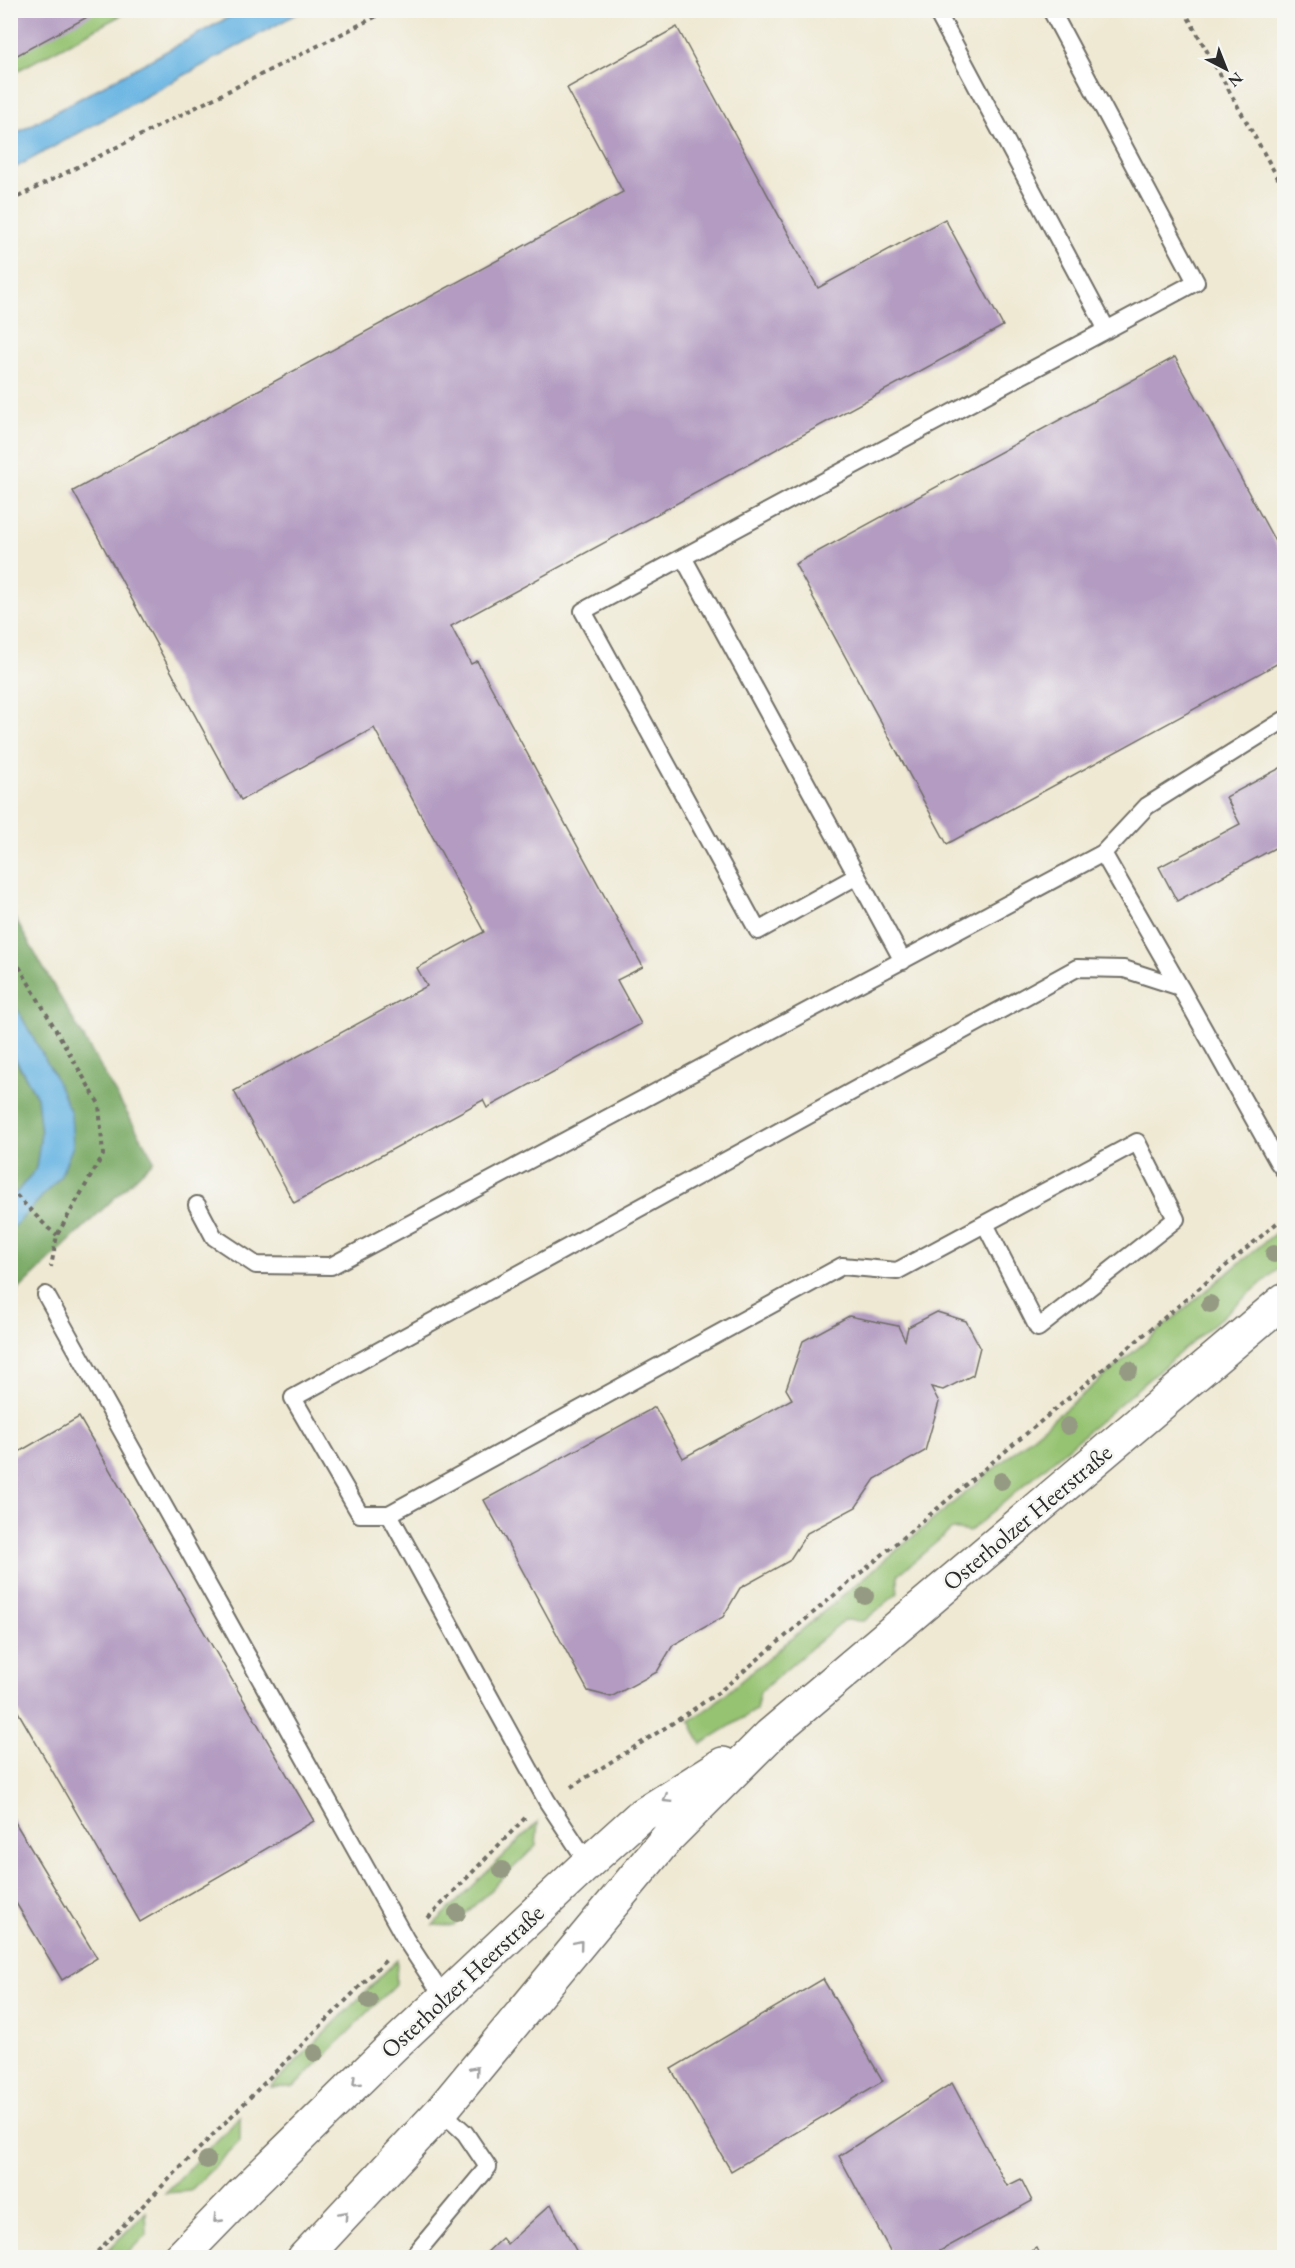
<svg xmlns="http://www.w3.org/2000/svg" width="1295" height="2268" viewBox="0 0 1295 2268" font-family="'EB Garamond',serif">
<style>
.green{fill:#95c371;stroke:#60774e;stroke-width:1.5}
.forest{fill:#78a963;stroke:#526a47;stroke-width:1.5}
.water{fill:#6ab6e3;stroke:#4a7087;stroke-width:1.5}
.building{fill:#b39bc1}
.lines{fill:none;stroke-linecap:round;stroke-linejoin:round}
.lane-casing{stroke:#706e66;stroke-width:20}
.primary-casing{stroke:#706e66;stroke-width:36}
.path{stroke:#706e66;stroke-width:4;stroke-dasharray:4.5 4.5;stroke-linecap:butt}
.lane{stroke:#fff;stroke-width:16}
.primary{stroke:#fff;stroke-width:33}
.tree{fill:#959a82}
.oneway{stroke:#a0a0a0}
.labels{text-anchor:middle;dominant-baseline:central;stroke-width:5;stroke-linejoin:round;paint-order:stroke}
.street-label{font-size:24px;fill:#2b2b2b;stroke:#f6f6f2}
</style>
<rect width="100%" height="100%" fill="#f6f6f2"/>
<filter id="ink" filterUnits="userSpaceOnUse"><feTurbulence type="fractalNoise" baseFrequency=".0167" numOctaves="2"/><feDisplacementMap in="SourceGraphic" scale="12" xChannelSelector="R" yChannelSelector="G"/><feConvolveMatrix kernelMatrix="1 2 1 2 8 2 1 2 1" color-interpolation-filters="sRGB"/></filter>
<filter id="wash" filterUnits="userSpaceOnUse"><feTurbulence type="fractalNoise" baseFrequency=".008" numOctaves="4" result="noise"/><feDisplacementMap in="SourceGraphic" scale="24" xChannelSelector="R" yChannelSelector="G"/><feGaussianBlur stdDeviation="1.35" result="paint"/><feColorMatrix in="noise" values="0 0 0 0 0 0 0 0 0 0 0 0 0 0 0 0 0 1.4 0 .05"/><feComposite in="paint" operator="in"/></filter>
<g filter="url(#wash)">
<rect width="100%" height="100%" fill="#efe9d3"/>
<path class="green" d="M11 11H129L11 74Z
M1280 1229 1284 1241 1283 1265 969 1532 952 1529 898 1575V1593L864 1621 844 1620 760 1692 756 1710 701 1744 690 1721 711 1706Z
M538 1822 536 1846 453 1926 433 1925Z
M397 1960 396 1984 294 2087H271Z
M240 2117V2141L190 2191 165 2193Z
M146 2212 147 2235 124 2257H101Z"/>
<path class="forest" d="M10 910 154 1160 11 1297V1230L60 1177 54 1075 11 998Z
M10 1051 37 1097 41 1133 36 1169 11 1199Z"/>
<path class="water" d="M240 11H302L11 170V136Z
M11 998 54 1075 71 1113 73 1146 60 1177 11 1230V1199L36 1169 41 1133 37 1097 11 1051Z"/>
<g id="blocks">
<path class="building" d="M10 10H100L10 59Z
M677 27 818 288 945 219 1003 326 451 626 471 664 477 661 643 967 617 980 641 1024 487 1108 483 1100 294 1203 234 1091 427 986 417 968 484 932 374 728 241 800 73 491 623 192 567 88Z
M1175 357 1284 558V660L947 844 795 564Z
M1284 766V843L1177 901 1159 867 1240 824 1226 797Z
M937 1312 966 1321 980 1347 973 1375 943 1390 931 1387 939 1402 925 1451 875 1479 856 1507 807 1533 789 1561 740 1588 723 1617 673 1645 657 1672 611 1697 588 1691 484 1500 655 1407 683 1458 792 1399 786 1389 803 1341 849 1316 898 1326 905 1340 908 1327Z
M79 1417 314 1821 140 1922 10 1698V1457Z
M10 1814 97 1958 62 1980 10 1893Z
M823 1979 883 2081 731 2171 671 2069Z
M952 2083 1007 2186 1021 2179 1032 2201 927 2258H894L839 2156Z
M551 2204 580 2258H481L502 2238 507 2244Z
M1037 2248 1042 2258H1019Z"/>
</g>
</g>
<g filter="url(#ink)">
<use href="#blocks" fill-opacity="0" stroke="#706e66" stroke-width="1.5"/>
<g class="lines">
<defs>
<path id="lane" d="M936 10 1107 330
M683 557 857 876 758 931 583 611C787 501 992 391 1196 282L1051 10
M1103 853 1147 806 1284 720
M857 876 903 961
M197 1205 214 1237 256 1265 331 1266 1103 853 1180 987
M46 1295 406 1940 444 1998
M389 1514 842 1266 897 1271 1137 1142 1176 1219 1038 1328 985 1224
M588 1863 547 1801 389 1514H360L293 1398 1077 968 1124 969 1180 987 1278 1162 1284 1170
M412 2258 488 2167 465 2133 441 2111"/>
<path id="primary" d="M180 2258 247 2189 392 2047 588 1863 639 1817 723 1764
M304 2258 441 2111 667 1838 770 1735 1284 1300"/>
</defs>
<use href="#lane" class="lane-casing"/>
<use href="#primary" class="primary-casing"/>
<path class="path" d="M1184 10 1284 189
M10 201 389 10
M10 951 99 1104 103 1155 57 1235 51 1267
M10 1189 48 1228 57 1235
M571 1787 676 1721 719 1692 1284 1217
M428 1918 525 1818
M91 2258 386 1960"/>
<use href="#lane" class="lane"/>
<use href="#primary" class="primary"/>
</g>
<g class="tree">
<circle cx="1274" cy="1254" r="9"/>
<circle cx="1210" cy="1304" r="9"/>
<circle cx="1129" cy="1370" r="9"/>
<circle cx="1068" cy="1426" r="9"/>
<circle cx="1001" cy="1481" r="9"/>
<circle cx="865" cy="1596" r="9"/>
<circle cx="502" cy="1870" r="9"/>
<circle cx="457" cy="1913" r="9"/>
<circle cx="369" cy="2001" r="9"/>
<circle cx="315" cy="2053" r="9"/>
<circle cx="207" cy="2160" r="9"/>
</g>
<defs><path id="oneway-chevron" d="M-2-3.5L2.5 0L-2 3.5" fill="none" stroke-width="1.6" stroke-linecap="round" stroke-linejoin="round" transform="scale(1.5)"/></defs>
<g class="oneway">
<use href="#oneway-chevron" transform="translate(667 1799) rotate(148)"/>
<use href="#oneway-chevron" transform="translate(579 1944) rotate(-50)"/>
<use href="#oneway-chevron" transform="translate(475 2070) rotate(-50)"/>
<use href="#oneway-chevron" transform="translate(356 2082) rotate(136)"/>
<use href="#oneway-chevron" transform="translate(344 2215) rotate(-47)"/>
<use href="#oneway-chevron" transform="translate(217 2219) rotate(134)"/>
</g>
</g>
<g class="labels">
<g class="street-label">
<text transform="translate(1027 1517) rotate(-40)">Osterholzer Heerstraße</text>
<text transform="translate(462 1981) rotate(-43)">Osterholzer Heerstraße</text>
</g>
</g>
<rect width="1295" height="2268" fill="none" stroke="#f6f6f2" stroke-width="36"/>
<g transform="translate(1226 69) rotate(138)" stroke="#f6f6f2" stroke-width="4.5" paint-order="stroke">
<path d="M0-4.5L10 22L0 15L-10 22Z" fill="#2b2b2b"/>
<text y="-9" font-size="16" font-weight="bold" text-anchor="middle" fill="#2b2b2b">N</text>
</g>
</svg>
